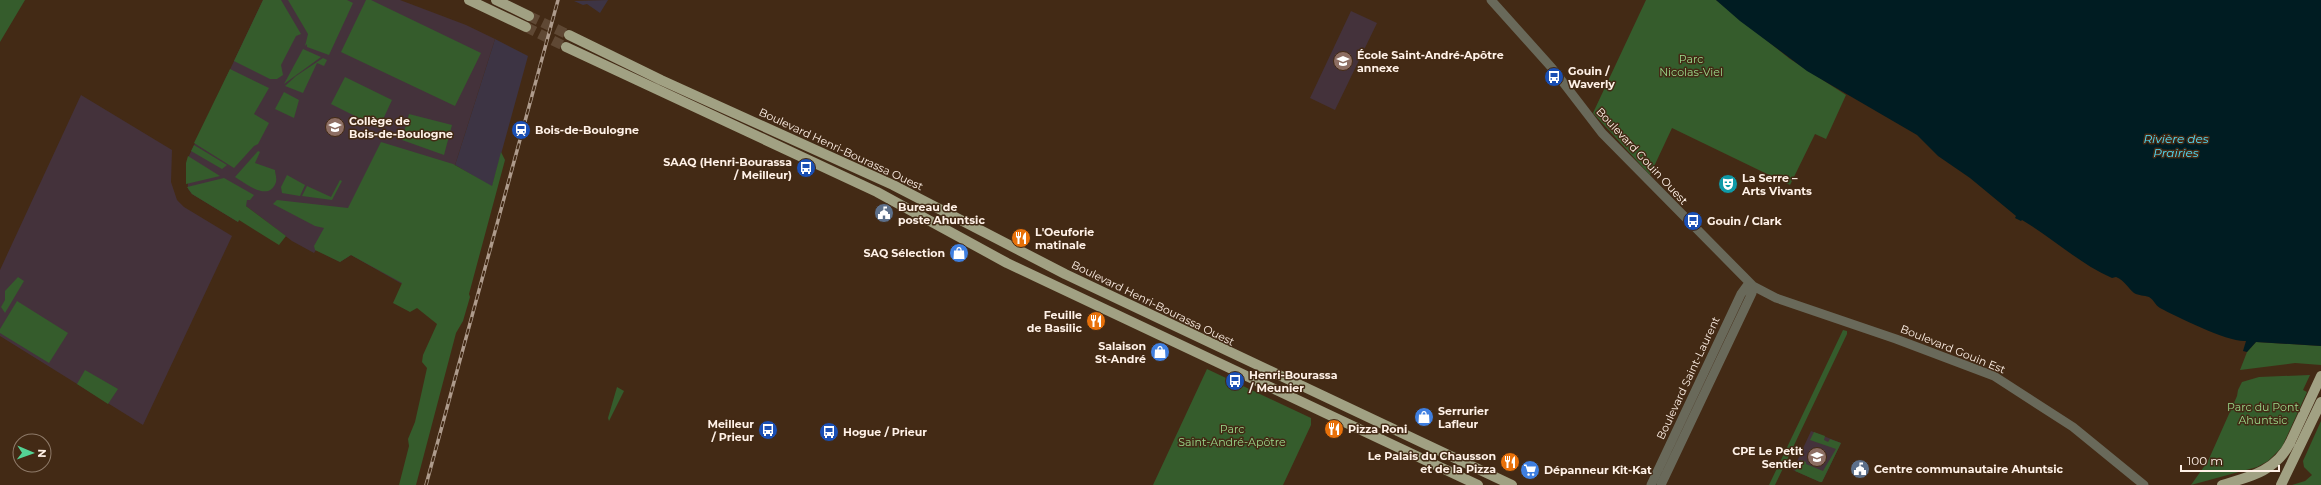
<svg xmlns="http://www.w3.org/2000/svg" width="2321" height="485" viewBox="0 0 2321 485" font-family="Montserrat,sans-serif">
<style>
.industrial{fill:#3d3444}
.education{fill:#44323b}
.green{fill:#355c2c}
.water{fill:#001c22}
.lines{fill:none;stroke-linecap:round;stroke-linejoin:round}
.major-tunnel{stroke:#5f4834;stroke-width:10;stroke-dasharray:10 5;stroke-linecap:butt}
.minor{stroke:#69695a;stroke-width:9}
.major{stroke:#a1a183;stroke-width:10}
.rail-casing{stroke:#ae9b8c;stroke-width:3.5}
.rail{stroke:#432a15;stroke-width:2;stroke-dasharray:6;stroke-linecap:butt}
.major-bridge{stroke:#a1a183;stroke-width:10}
.labels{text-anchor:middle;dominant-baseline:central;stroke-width:3;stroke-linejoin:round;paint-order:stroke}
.poi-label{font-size:11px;font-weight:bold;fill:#fff1e7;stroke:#432a15;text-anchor:start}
.park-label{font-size:11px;fill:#9ad98b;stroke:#432a15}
.street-label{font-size:11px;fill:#fff1e7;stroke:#432a15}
.water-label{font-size:12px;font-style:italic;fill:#50ddfa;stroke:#432a15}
</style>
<rect width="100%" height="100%" fill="#432a15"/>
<path class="industrial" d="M608 0 600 13 587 4 583 5 574 1Z
M495 39 528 56 492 187 455 165Z"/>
<path class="education" d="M263 0H400L466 25 495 39 455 165 402 284 351 255 340 262 316 250 314 253 292 241 246 206 238 222 192 194 188 189 187 160Z
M1351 11 1377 23 1335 110 1310 98Z
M81 95 172 150 171 182 177 200 184 207 232 236 143 425 0 336V270Z
M1811 431 1841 443 1822 482H1820L1793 470Z"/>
<path class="green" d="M0 0H25L0 42Z
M263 0H281L301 34 296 36 281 65 283 75 277 79H270L234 61Z
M288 0H347L353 3 329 55 307 47V44L305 46 308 34Z
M366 0H371L481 53 455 106 341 52Z
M1646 0H1716L1790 59 1846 95 1826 139 1815 134 1790 185 1672 128 1650 175 1593 113Z
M303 49 321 57 284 84Z
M323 58 327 60 324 66 317 63 303 93 285 86 296 76Z
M230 69 269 88 254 114 269 123 258 144 254 146 234 168 194 143Z
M345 77 392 100 379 128 331 104Z
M284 92 299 100 294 118 275 109Z
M409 114 452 125 444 155 402 140Z
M381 142 453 164 492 186 501 152 505 160 469 294 470 297 463 321 456 333 416 485H399L409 446 408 439 415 422 427 368 422 362 423 355 437 324 417 308 410 312 393 303 402 283 351 255 340 262 315 250 314 246 324 228 315 226 273 204 277 200 348 208Z
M194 145 227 165 222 169 191 151Z
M258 151 260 152 255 163 275 170C275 174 277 177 276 182 269 203 245 183 235 177Z
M188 156 220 176 186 184V163Z
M287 175 305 185 300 196 282 193 281 187Z
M224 178 254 195 250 200H247L246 206 286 236 279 245 239 220 238 222 192 194 187 187Z
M340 180 342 181 332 200 302 196 307 186 331 197Z
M18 277 24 281 5 313 1 307 5 300V291Z
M17 301 68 333 49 363 0 333V329Z
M1843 330 1847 331V334L1775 485H1769Z
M2256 342 2321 346V365L2295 363 2240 370 2247 352Z
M1207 369 1311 418V425L1283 485H1153Z
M85 370 118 389 108 404 77 384Z
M2310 375 2303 390 2307 392 2282 447 2268 461 2257 467 2191 485 2208 461 2237 396 2238 390 2242 382 2259 377Z
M617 387 624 391 609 421 608 418Z
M2321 421V485H2292L2305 481 2312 475 2304 467 2303 461Z
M1814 432 1825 436 1824 440 1828 442 1830 439 1841 443 1822 482H1820L1795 471 1801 460 1806 462V464L1823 471 1836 449 1810 440Z"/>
<path class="water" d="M1716 0H2321V346L2256 342 2247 352 2243 351 2246 341C2230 343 2177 317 2160 308 2155 305 2154 300 2149 297 2144 295 2139 296 2134 293 2127 287 2125 281 2116 277L2112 278C2078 263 2053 238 2022 220L2021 221 2015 218 2016 216 1970 178 1938 156 1917 135 1807 71 1740 21Z"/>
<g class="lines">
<path class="major-tunnel" d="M529 16 569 35
M526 27 566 47"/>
<path class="minor" d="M1491 0 1552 68 1602 133 1753 286 1776 298 1896 339 1994 376 2073 427 2144 485
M1651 485 1741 294 1749 283
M1661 485 1752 293 1753 286"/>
<path class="major" d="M469 0 526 27
M496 0 529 16
M569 35 661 80 893 185 1065 274 1512 485
M566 47 877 192 1007 263 1478 485
M2222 485C2250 477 2276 471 2290 443
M2281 485 2321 402"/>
<defs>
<path id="rail" d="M426 485 558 0"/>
</defs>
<use href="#rail" class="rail-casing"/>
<use href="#rail" class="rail"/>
<path class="major-bridge" d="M2290 443 2321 376"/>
</g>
<defs>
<symbol id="school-disc" viewBox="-11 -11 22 22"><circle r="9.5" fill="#8d6e63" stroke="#432a15"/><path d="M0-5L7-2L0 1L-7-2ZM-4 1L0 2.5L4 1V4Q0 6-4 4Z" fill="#fff"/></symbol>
<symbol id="bus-disc" viewBox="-11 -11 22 22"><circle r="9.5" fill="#1a4fb4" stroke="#432a15"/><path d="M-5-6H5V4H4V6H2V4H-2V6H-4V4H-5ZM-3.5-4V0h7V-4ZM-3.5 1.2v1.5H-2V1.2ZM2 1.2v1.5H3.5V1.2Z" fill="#fff"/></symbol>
<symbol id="university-disc" viewBox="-11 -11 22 22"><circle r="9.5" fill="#8d6e63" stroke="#432a15"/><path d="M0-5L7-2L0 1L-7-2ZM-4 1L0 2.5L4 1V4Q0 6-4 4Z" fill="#fff"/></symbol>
<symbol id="station-disc" viewBox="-11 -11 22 22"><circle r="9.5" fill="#1a4fb4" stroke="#432a15"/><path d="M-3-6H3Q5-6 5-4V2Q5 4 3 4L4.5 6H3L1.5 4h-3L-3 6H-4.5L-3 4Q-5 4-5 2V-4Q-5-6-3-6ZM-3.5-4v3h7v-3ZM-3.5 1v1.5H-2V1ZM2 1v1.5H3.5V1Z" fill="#fff"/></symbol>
<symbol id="theatre-disc" viewBox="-11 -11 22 22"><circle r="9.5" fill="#0f9aa8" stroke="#432a15"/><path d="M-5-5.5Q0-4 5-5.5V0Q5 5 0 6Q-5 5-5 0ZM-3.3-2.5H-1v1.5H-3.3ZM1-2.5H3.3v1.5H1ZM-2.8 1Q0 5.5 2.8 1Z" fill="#fff"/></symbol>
<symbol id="civic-disc" viewBox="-11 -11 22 22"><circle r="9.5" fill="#5c6f8a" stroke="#432a15"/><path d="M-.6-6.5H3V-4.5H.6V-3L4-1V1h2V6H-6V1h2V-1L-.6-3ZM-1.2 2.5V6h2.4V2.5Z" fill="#fff"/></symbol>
<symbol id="restaurant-disc" viewBox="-11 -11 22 22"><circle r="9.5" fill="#e8710a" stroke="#432a15"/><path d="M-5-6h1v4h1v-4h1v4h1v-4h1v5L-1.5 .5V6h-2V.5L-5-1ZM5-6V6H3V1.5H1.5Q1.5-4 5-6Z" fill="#fff"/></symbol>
<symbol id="shop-disc" viewBox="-11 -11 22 22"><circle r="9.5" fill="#3f7fe0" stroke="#432a15"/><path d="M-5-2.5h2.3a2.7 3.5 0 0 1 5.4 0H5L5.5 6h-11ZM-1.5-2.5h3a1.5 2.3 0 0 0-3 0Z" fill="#fff"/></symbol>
<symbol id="supermarket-disc" viewBox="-11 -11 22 22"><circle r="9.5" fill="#3f7fe0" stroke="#432a15"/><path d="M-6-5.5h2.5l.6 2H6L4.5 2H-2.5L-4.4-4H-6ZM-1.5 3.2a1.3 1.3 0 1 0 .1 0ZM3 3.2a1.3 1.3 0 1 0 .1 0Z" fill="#fff"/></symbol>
</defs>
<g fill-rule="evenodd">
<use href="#school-disc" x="1332" y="50" width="22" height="22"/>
<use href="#bus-disc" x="1543" y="66" width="22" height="22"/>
<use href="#university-disc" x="324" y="116" width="22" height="22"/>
<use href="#station-disc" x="510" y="119" width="22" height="22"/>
<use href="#bus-disc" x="795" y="157" width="22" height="22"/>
<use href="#theatre-disc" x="1717" y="173" width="22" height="22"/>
<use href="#civic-disc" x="873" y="202" width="22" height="22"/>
<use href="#bus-disc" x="1682" y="210" width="22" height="22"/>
<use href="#restaurant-disc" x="1010" y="227" width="22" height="22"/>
<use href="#shop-disc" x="948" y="242" width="22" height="22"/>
<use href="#restaurant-disc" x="1085" y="310" width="22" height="22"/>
<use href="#shop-disc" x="1149" y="341" width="22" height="22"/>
<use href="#bus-disc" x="1224" y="370" width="22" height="22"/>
<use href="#shop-disc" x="1413" y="406" width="22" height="22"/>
<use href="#restaurant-disc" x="1323" y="418" width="22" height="22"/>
<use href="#bus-disc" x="757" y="419" width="22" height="22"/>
<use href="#bus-disc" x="818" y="421" width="22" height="22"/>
<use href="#school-disc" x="1806" y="446" width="22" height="22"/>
<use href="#restaurant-disc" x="1499" y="451" width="22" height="22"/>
<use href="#civic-disc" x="1849" y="458" width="22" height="22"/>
<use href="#supermarket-disc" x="1519" y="459" width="22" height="22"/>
</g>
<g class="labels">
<g class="poi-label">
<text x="1357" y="55">École Saint-André-Apôtre<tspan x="1357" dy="13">annexe</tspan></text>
<text x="1568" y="71">Gouin /<tspan x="1568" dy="13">Waverly</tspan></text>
<text x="349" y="121">Collège de<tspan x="349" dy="13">Bois-de-Boulogne</tspan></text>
<text x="535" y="130">Bois-de-Boulogne</text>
<text x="792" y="162" text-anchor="end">SAAQ (Henri-Bourassa<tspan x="792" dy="13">/ Meilleur)</tspan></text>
<text x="1742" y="178">La Serre –<tspan x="1742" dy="13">Arts Vivants</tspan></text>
<text x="898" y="207">Bureau de<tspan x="898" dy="13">poste Ahuntsic</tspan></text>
<text x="1707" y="221">Gouin / Clark</text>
<text x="1035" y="232">L'Oeuforie<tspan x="1035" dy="13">matinale</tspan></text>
<text x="945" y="253" text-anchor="end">SAQ Sélection</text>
<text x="1082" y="315" text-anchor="end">Feuille<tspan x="1082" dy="13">de Basilic</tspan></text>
<text x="1146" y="346" text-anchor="end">Salaison<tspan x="1146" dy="13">St-André</tspan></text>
<text x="1249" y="375">Henri-Bourassa<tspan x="1249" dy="13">/ Meunier</tspan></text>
<text x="1438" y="411">Serrurier<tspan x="1438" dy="13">Lafleur</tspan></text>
<text x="754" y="424" text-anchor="end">Meilleur<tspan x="754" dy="13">/ Prieur</tspan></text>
<text x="1348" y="429">Pizza Roni</text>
<text x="843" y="432">Hogue / Prieur</text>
<text x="1803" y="451" text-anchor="end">CPE Le Petit<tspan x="1803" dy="13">Sentier</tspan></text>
<text x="1496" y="456" text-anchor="end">Le Palais du Chausson<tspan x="1496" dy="13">et de la Pizza</tspan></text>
<text x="1874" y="469">Centre communautaire Ahuntsic</text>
<text x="1544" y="470">Dépanneur Kit-Kat</text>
</g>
<g class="park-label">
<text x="1691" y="59">Parc<tspan x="1691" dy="13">Nicolas-Viel</tspan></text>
<text x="2263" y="407">Parc du Pont<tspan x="2263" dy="13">Ahuntsic</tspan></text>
<text x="1232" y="429">Parc<tspan x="1232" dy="13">Saint-André-Apôtre</tspan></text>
</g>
<g class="street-label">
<text transform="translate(841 149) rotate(25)">Boulevard Henri-Bourassa Ouest</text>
<text transform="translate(1642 156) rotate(47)">Boulevard Gouin Ouest</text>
<text transform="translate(1153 303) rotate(26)">Boulevard Henri-Bourassa Ouest</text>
<text transform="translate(1953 349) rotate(22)">Boulevard Gouin Est</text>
<text transform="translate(1688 378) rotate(-65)">Boulevard Saint-Laurent</text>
</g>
<g class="water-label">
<text x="2176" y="138">Rivière des<tspan x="2176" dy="14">Prairies</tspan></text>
</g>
</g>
<g transform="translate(32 453) rotate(92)"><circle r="19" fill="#432a15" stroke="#8e7a69"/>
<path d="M0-3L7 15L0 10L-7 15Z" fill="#54d395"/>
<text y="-6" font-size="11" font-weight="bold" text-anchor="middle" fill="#fff1e7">N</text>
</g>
<path d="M2181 465v6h98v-6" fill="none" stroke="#fff1e7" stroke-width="2"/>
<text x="2187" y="465" font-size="12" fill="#fff1e7" stroke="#432a15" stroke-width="3" paint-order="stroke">100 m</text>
</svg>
